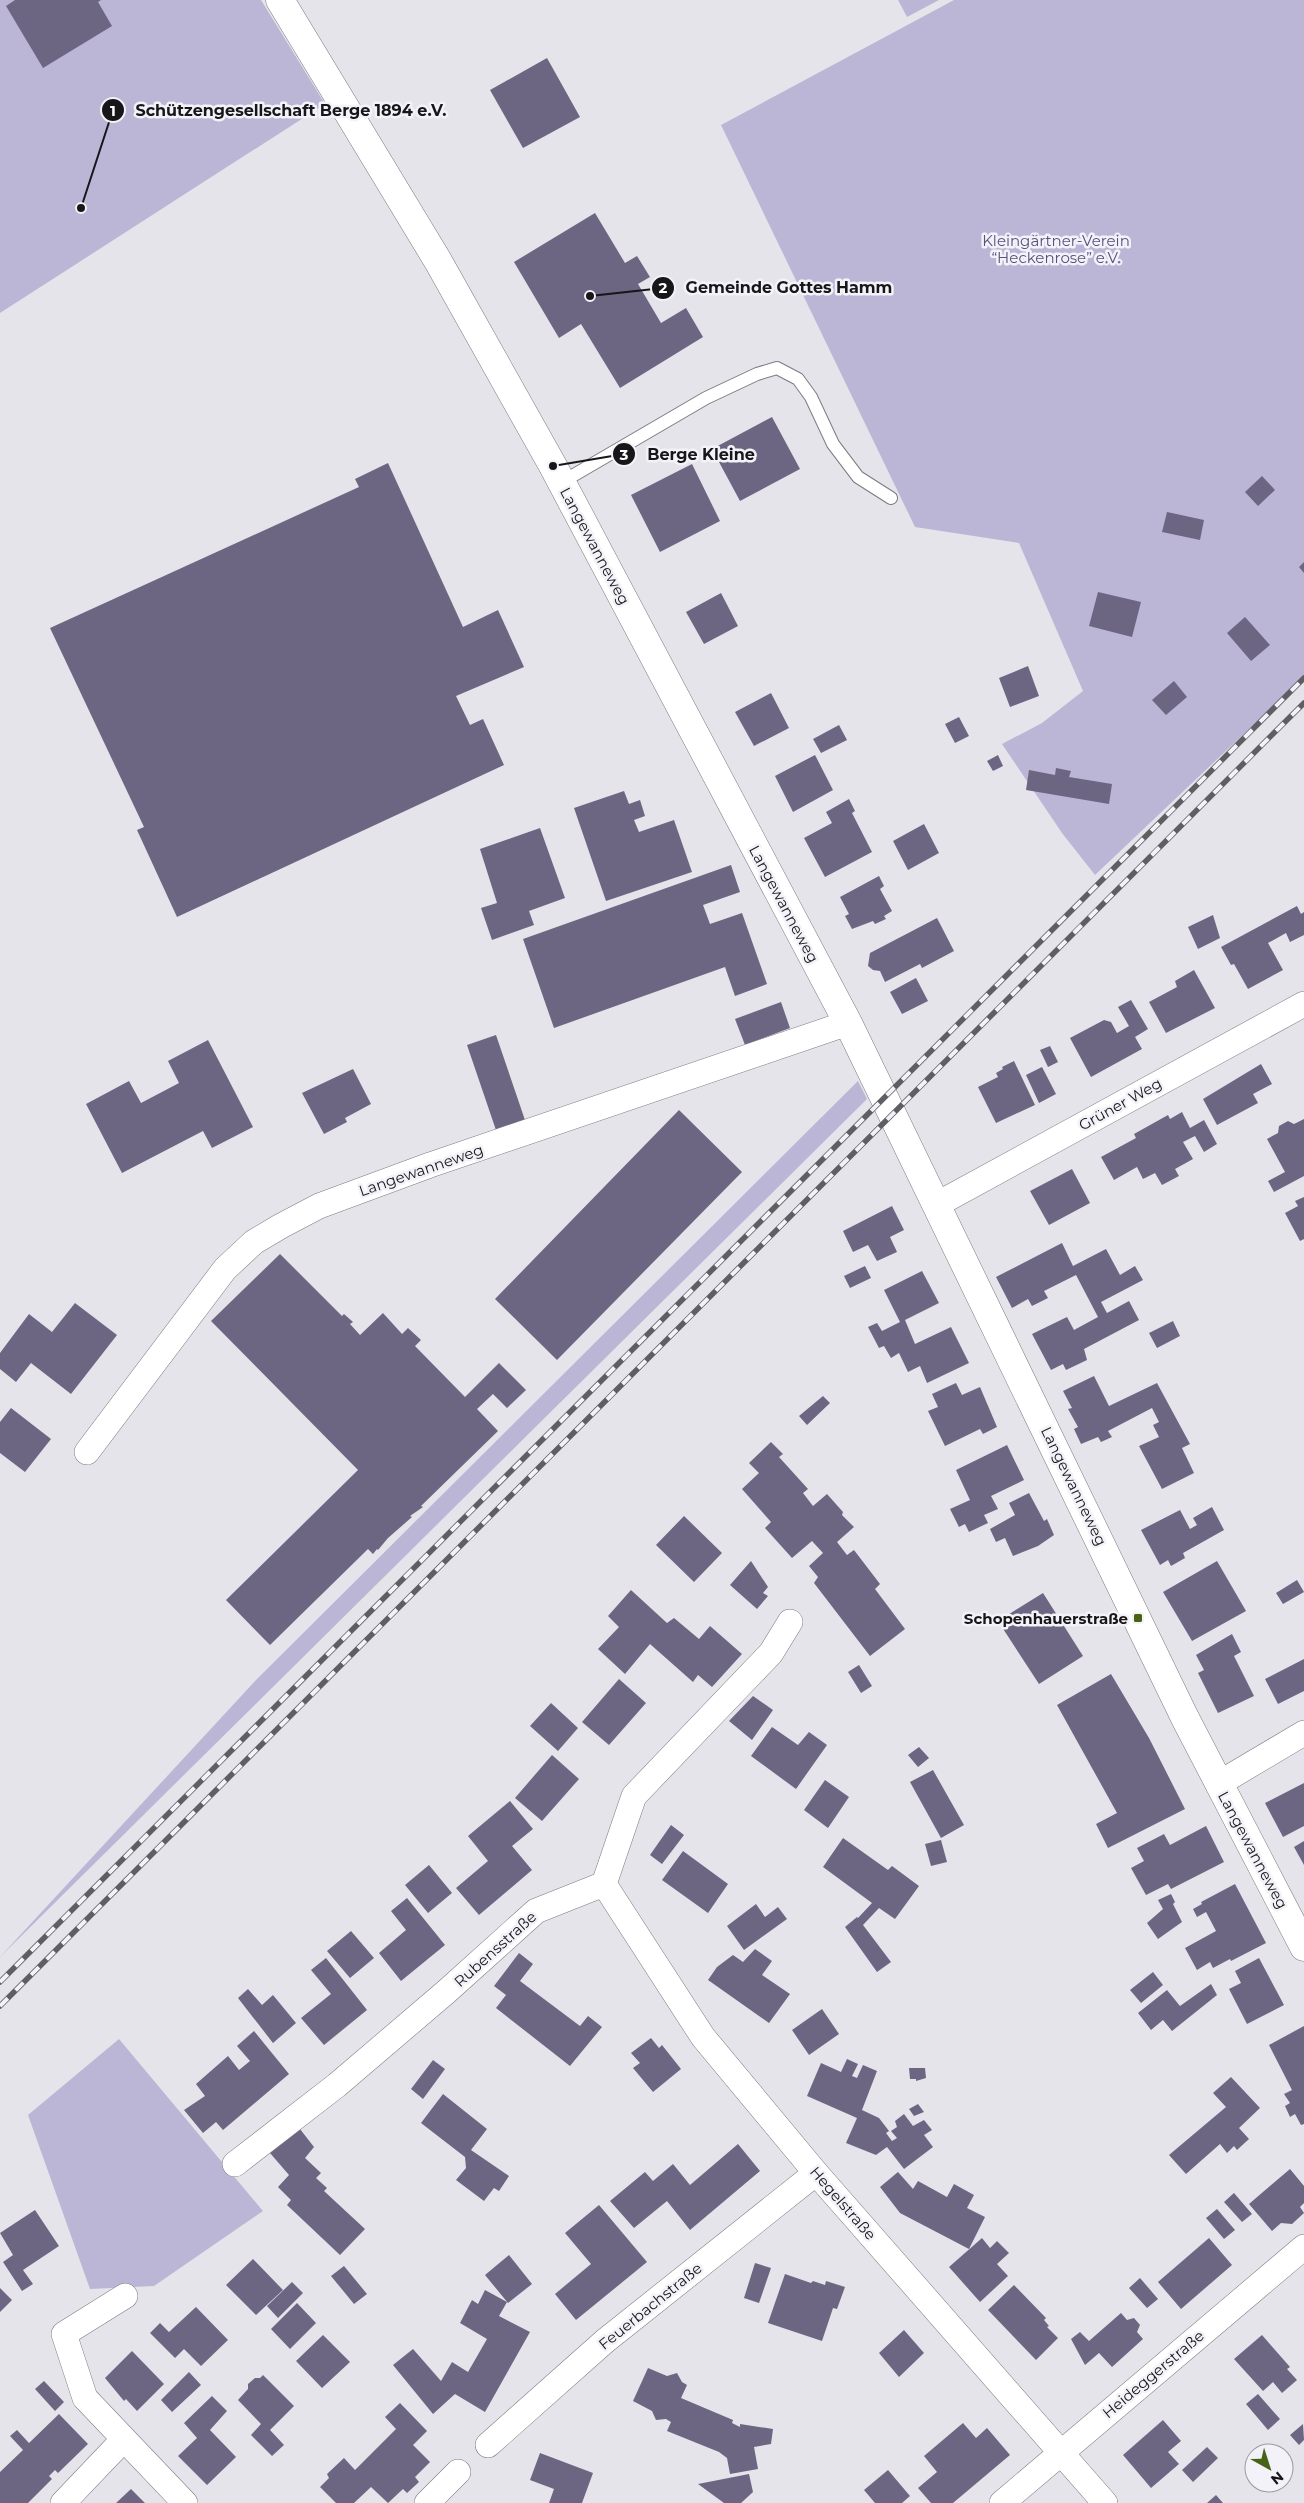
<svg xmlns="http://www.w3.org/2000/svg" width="1304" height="2503" viewBox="0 0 1304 2503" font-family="Montserrat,sans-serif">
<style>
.green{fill:#bcb6d6}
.building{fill:#6c6683}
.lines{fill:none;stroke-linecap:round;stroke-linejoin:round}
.service-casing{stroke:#7c7b81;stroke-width:14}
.minor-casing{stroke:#7c7b81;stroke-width:26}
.tertiary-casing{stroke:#7c7b81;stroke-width:29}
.service{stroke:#fff;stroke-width:12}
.minor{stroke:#fff;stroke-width:25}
.tertiary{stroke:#fff;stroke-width:28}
.rail-casing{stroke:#5f5e62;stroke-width:5.5}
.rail{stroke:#f3f2f8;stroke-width:4;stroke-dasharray:11;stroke-linecap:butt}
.poi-dot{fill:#466316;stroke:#f3f2f8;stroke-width:2}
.labels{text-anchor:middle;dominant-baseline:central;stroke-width:5;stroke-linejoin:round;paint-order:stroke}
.park-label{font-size:15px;fill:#5a4f7e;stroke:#f3f2f8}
.street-label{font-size:15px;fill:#171619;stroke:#f3f2f8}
.poi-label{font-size:15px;font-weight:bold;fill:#171619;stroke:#f3f2f8;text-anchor:end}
.leader{fill:none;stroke:#171619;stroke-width:2}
.callout-dot{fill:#171619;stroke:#f3f2f8;stroke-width:2}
.mark-label{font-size:15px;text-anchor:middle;font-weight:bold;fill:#fff}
.callout-label{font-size:16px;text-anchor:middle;font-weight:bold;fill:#171619;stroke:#f3f2f8;stroke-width:5;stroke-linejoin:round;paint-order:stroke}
</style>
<rect width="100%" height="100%" fill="#e5e4ea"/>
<path class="green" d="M0 0H261L325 104 0 313Z
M898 0H939L907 17Z
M954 0H1304V677L1095 875 1062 833 1002 744 1042 723 1083 691 1019 543 915 527 721 125Z
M858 1081 867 1099 0 1957 256 1680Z
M119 2039 263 2211 154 2286 90 2289 28 2115Z"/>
<path class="building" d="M15 0H101L98 2 112 26 43 68 6 6Z
M547 58 580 117 523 148 490 90Z
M595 213 625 263 637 256 650 277 638 284 661 323 686 308 703 337 620 388 581 324 559 338 514 262Z
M772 417 800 469 740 501 712 449Z
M388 463 463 627 498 610 524 667 456 696 470 725 483 719 504 765 177 917 137 830 144 827 50 628 359 487 355 479Z
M692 464 720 521 660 552 631 495Z
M1262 476 1275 490 1258 506 1245 492Z
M1167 512 1204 520 1200 540 1162 532Z
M1304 562V573L1299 567Z
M1098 592 1141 602 1132 637 1089 626Z
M721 593 738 626 704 644 686 612Z
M1245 617 1270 645 1251 661 1227 633Z
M1028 666 1039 696 1010 707 999 678Z
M1174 681 1187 697 1166 715 1152 700Z
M771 693 789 728 754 746 735 712Z
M959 717 969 736 955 743 945 724Z
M839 725 847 740 821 753 813 739Z
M815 755 833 790 793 812 775 776Z
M998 755 1003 766 993 771 987 761Z
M1056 768 1071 771 1069 777 1112 784 1109 804 1026 790 1029 770 1055 775Z
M624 791 629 804 640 800 645 816 634 820 639 832 674 820 692 872 606 901 574 808Z
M849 799 855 811 852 813 872 852 825 877 804 838 832 823 826 812Z
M924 824 939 853 908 870 893 841Z
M540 828 565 898 529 911 534 925 492 940 481 908 497 903 480 849Z
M731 865 740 892 703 905 710 924 742 913 767 984 735 996 725 967 554 1028 523 939Z
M879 876 884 886 880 889 892 911 884 916 886 919 875 924 873 921 852 929 845 916 849 914 840 897Z
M1297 906 1301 914 1304 912V935L1290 942 1286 933 1268 943 1283 970 1248 989 1234 964 1231 965 1221 947Z
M1213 915 1220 938 1198 949 1188 927Z
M937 918 954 951 922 968 920 964 885 982 880 971 873 970 868 966 870 953Z
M1194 970 1215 1008 1166 1033 1149 1002 1177 987 1175 981Z
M916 978 928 1001 902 1014 890 992Z
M1131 1000 1148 1029 1135 1037 1142 1049 1091 1077 1070 1038 1104 1020 1111 1022 1117 1033 1129 1026 1118 1007Z
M781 1002 790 1028 745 1045 735 1019Z
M496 1035 527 1126 498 1136 467 1045Z
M208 1040 253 1127 212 1148 203 1131 122 1173 86 1104 129 1081 141 1103 179 1083 168 1061Z
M1050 1046 1058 1062 1048 1067 1040 1050Z
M1014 1061 1035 1105 996 1123 978 1087 998 1077 996 1073 1003 1069 1002 1067Z
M1261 1064 1272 1084 1253 1094 1258 1103 1217 1125 1203 1099Z
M1042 1067 1056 1094 1039 1103 1026 1075Z
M353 1069 371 1104 345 1118 347 1122 324 1134 302 1093Z
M679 1110 742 1172 557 1360 495 1299Z
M1182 1112 1190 1128 1204 1120 1217 1144 1204 1152 1195 1136 1183 1142 1193 1159 1175 1169 1179 1176 1162 1185 1155 1173 1143 1179 1137 1167 1114 1180 1101 1157 1136 1138 1134 1134 1168 1115 1170 1119Z
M1304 1119V1176L1274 1192 1268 1181 1285 1172 1267 1139 1278 1133 1279 1126 1288 1121 1294 1124Z
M1072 1169 1090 1203 1049 1225 1030 1191Z
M1304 1197V1239L1300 1241 1285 1213 1298 1206 1295 1201Z
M892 1206 904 1230 890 1237 897 1252 877 1261 868 1245 853 1252 843 1231Z
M1062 1243 1073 1266 1106 1249 1120 1275 1135 1266 1143 1280 1101 1302 1107 1313 1129 1301 1139 1320 1084 1349 1087 1360 1066 1370 1063 1364 1051 1370 1032 1334 1067 1317 1074 1330 1098 1317 1076 1275 1044 1291 1048 1298 1032 1306 1028 1299 1012 1308 996 1277Z
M280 1254 342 1316 344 1314 353 1322 350 1324 360 1335 383 1313 402 1334 408 1328 421 1340 415 1346 465 1397 499 1363 526 1390 507 1408 493 1394 477 1409 498 1431 421 1506 423 1507 410 1516 412 1517 388 1538 378 1550 377 1549 373 1554 368 1549 270 1645 226 1600 358 1470 211 1321Z
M865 1266 871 1278 850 1288 844 1276Z
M922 1271 939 1303 905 1320 915 1344 951 1327 969 1363 927 1383 920 1366 908 1372 899 1353 891 1358 884 1346 879 1348 868 1327 877 1323 882 1331 900 1322 884 1290Z
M75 1303 117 1335 71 1394 31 1363 16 1382 0 1369V1353L29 1314 52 1332Z
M1173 1321 1180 1336 1157 1348 1149 1333Z
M1094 1376 1109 1406 1157 1383 1190 1444 1182 1448 1194 1473 1162 1489 1139 1446 1159 1437 1153 1425 1159 1422 1152 1408 1108 1431 1112 1437 1101 1442 1098 1437 1081 1444 1074 1429 1078 1427 1068 1409 1072 1408 1063 1391Z
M956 1383 962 1395 980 1387 997 1427 983 1434 980 1429 945 1446 928 1411 938 1407 932 1394Z
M823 1396 830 1403 807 1425 799 1416Z
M11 1408 51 1439 25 1472 0 1453V1422Z
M771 1442 783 1454 779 1457 808 1489 803 1493 813 1506 827 1494 843 1512 842 1515 854 1527 837 1542 847 1555 854 1550 880 1584 875 1589 905 1629 870 1656 814 1583 818 1577 809 1566 823 1553 812 1541 792 1558 765 1528 771 1522 742 1489 759 1473 749 1463Z
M1007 1445 1024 1480 991 1496 998 1509 984 1515 988 1523 969 1532 965 1524 959 1527 950 1509 970 1500 956 1470Z
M1029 1493 1044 1521 1047 1519 1054 1535 1038 1546 1013 1556 1005 1538 996 1542 990 1529 1015 1515 1009 1503Z
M1212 1507 1224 1530 1183 1553 1185 1558 1171 1566 1168 1560 1160 1565 1141 1530 1180 1510 1190 1529 1197 1525 1193 1518Z
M684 1516 722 1553 694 1582 656 1545Z
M751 1561 768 1587 763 1593 768 1596 757 1609 730 1585Z
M1217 1561 1246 1611 1192 1641 1163 1592Z
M1297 1580 1304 1592 1283 1604 1276 1593Z
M631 1590 667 1623 674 1618 699 1639 710 1626 742 1654 712 1687 698 1675 693 1682 650 1644 625 1674 598 1649 619 1627 608 1616Z
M1043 1593 1083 1656 1039 1684 998 1621Z
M1232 1634 1241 1652 1234 1656 1254 1696 1218 1713 1198 1673 1204 1670 1196 1655Z
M1304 1659V1691L1278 1704 1265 1679Z
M859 1665 872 1686 861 1693 848 1672Z
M1111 1674 1149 1738 1185 1809 1108 1848 1096 1824 1117 1813 1057 1705Z
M619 1679 646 1703 609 1745 582 1722Z
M753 1696 773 1710 752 1740 729 1721Z
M551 1703 578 1728 558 1751 530 1726Z
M772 1727 798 1745 809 1732 827 1745 796 1789 751 1756Z
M919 1747 929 1758 918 1767 908 1755Z
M552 1755 579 1779 542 1821 515 1798Z
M933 1770 964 1825 941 1838 910 1782Z
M825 1780 849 1797 828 1828 804 1810Z
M1304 1783V1826L1283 1837 1265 1803Z
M510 1801 533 1829 512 1846 532 1870 479 1915 456 1888 488 1861 468 1836Z
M671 1825 684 1835 662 1864 650 1855Z
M1206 1826 1224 1862 1171 1889 1168 1884 1146 1895 1131 1868 1144 1861 1137 1848 1164 1834 1170 1845Z
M843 1838 888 1870 892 1866 919 1886 895 1919 879 1908 863 1925 891 1962 877 1972 845 1927 857 1917 858 1918 872 1903 823 1867Z
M941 1840 947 1862 931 1866 925 1844Z
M1304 1841V1865L1294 1847Z
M683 1851 728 1884 708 1913 662 1880Z
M429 1865 452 1893 428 1913 405 1885Z
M1235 1884 1266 1943 1231 1961 1230 1959 1213 1968 1210 1962 1197 1970 1185 1948 1216 1931 1206 1912 1197 1917 1193 1909 1202 1904 1201 1902Z
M1171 1894 1175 1902 1173 1904 1182 1922 1158 1939 1147 1923 1163 1909 1158 1900Z
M407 1898 445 1945 401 1981 379 1953 406 1930 391 1911Z
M756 1904 765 1917 778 1907 787 1919 744 1950 727 1926Z
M351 1931 374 1958 350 1978 327 1951Z
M755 1949 772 1961 762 1975 790 1994 769 2023 708 1980 717 1967 733 1955 743 1962Z
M519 1953 533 1964 520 1981 580 2026 588 2016 602 2027 570 2066 496 2008 506 1995 494 1986Z
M326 1958 367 2010 324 2045 301 2018 331 1994 311 1970Z
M1259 1958 1284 2005 1247 2024 1229 1989 1241 1983 1235 1971Z
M1153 1972 1163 1985 1141 2003 1130 1990Z
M1211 1984 1217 1995 1172 2031 1163 2020 1151 2030 1138 2013 1167 1990 1180 2006Z
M248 1989 262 2005 273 1995 296 2023 273 2043 238 1998Z
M822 2009 839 2034 809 2055 792 2030Z
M1304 2026V2124L1301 2125 1295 2114 1290 2117 1285 2106 1290 2103 1284 2094 1292 2090 1269 2045Z
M254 2031 289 2074 223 2130 216 2122 203 2133 184 2110 205 2096 196 2084 228 2056 239 2070 250 2061 237 2046Z
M651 2038 659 2048 662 2045 681 2069 653 2092 633 2068 640 2063 631 2053Z
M847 2059 858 2064 852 2076 857 2078 863 2065 877 2071 862 2110 879 2118 889 2131 886 2133 892 2141 897 2138 891 2131 897 2127 895 2121 904 2114 913 2126 924 2120 932 2130 924 2135 933 2147 904 2169 887 2147 876 2155 846 2143 857 2118 807 2096 821 2063 841 2072Z
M433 2060 445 2069 423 2099 411 2089Z
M909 2068H925L926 2078 916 2081V2079H910Z
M1231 2077 1260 2108 1239 2128 1249 2139 1237 2150 1234 2146 1227 2153 1220 2144 1186 2174 1169 2155 1226 2107 1213 2093Z
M443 2094 487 2129 471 2150 509 2176 499 2191 494 2188 484 2201 456 2180 466 2168 465 2157 421 2123Z
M918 2104 924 2112 914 2116 909 2109Z
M300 2129 314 2147 305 2158 321 2173 316 2178 327 2188 324 2191 365 2229 340 2255 287 2205 291 2200 278 2187 289 2175 270 2153Z
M738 2144 760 2171 690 2230 667 2201 634 2228 610 2201 645 2172 653 2181 673 2164 690 2185Z
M1290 2169 1304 2186V2203L1300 2207 1304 2213 1292 2224 1281 2223 1272 2231 1249 2204Z
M898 2172 913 2189 918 2181 947 2197 954 2184 974 2195 967 2208 985 2217 969 2249 900 2213 880 2187Z
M1234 2193 1252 2214 1242 2222 1224 2202Z
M599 2205 647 2262 576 2320 555 2294 591 2264 565 2233Z
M1217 2209 1235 2230 1224 2239 1206 2218Z
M35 2210 59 2246 23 2270 33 2284 22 2291 3 2262 13 2255 0 2233Z
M982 2238 990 2248 997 2241 1009 2253 997 2264 1008 2276 980 2302 949 2267Z
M1209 2238 1232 2265 1181 2309 1158 2282Z
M509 2255 532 2284 508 2303 485 2275Z
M253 2259 283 2290 256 2315 226 2285Z
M755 2263 771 2268 759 2303 744 2298Z
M344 2266 367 2294 354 2304 331 2276Z
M785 2274 811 2283 813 2281 825 2285 826 2281 845 2287 837 2309 833 2308 822 2341 768 2323Z
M1140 2278 1158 2299 1147 2308 1129 2288Z
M292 2282 303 2293 278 2318 267 2306Z
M1014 2285 1046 2318 1044 2320 1049 2326 1047 2327 1058 2338 1036 2360 988 2310Z
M0 2288 12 2300 0 2312Z
M485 2290 507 2302 499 2316 530 2332 485 2412 455 2394 433 2414 393 2365 413 2349 441 2381 452 2362 468 2372 487 2339 460 2323 472 2300 478 2304Z
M297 2303 316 2323 290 2349 271 2329Z
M196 2307 228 2340 201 2366 184 2349 175 2358 150 2333 160 2323 169 2332Z
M1121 2313 1127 2320 1134 2318 1140 2325 1137 2332 1143 2339 1112 2367 1099 2353 1085 2365 1071 2339 1080 2332 1089 2341Z
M904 2330 924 2353 899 2377 879 2353Z
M323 2335 350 2362 322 2388 296 2361Z
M1262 2335 1290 2367 1287 2369 1297 2380 1282 2393 1273 2382 1263 2391 1234 2359Z
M132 2351 164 2384 137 2411 126 2399 124 2401 105 2378Z
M648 2368 667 2376 677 2373 682 2382 687 2385 681 2398 733 2420 732 2423 740 2427V2424L773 2429 771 2444 754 2447 758 2469 730 2474 727 2458 719 2452 667 2431 671 2422 666 2419 656 2420 652 2411 633 2401Z
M189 2372 201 2385 172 2412 161 2400Z
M263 2375 294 2406 270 2430 284 2445 272 2456 251 2435 261 2424 238 2400 248 2389V2384L255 2378H260Z
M44 2381 64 2402 55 2411 35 2389Z
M1258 2394 1280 2419 1268 2430 1246 2404Z
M212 2396 227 2411 210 2430 236 2457 207 2485 178 2456 197 2438 184 2423Z
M400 2403 427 2431 413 2445 430 2462 415 2477 419 2482 407 2493 403 2489 388 2503 371 2487 354 2503H336L320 2487 329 2478 327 2474 344 2458 355 2470 396 2429 385 2417Z
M59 2414 88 2444 58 2473 55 2470 49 2476 52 2479 28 2503H0V2472L23 2450 10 2436 17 2430 29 2443Z
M1163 2420 1181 2441 1168 2452 1179 2464 1151 2488 1123 2455Z
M963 2423 976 2438 987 2428 1010 2455 953 2503H931L918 2488 937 2472 924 2456Z
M1303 2424 1304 2440 1299 2445 1290 2435Z
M1207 2447 1218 2458 1193 2482 1182 2470Z
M540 2453 593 2473 582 2503H549L554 2489 530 2480Z
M888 2470 910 2496 902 2503H875L864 2490Z
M749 2474 753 2492 741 2503H724L698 2484Z
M131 2489 145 2503H116Z
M1216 2495 1223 2503H1207Z"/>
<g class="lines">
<defs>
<path id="service" d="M562 482 706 398 757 374 777 368 798 379 811 397 833 444 858 477 891 498"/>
<path id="minor" d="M936 1205 1304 1004
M87 1452 225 1269 254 1242 281 1226 319 1206 430 1165 848 1023
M1218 1784 1304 1733
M604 1884 703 2037 816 2173 1105 2503
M235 2164 337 2085 446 1992 536 1911 604 1884 634 1796 771 1653 790 1622
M125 2296 64 2334 85 2398 185 2503
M488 2445 605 2341 816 2173
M63 2503 123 2440
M427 2503 458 2472
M1002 2503 1304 2247"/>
<path id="tertiary" d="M280 0 438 261 553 466 848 1023 1185 1718 1304 1947"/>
</defs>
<use href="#service" class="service-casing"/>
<use href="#minor" class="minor-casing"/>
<use href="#tertiary" class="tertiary-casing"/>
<use href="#service" class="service"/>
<use href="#minor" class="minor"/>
<use href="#tertiary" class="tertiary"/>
<defs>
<path id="rail" d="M0 1982 1304 678
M0 2006 1304 703"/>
</defs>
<use href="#rail" class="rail-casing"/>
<use href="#rail" class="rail"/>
</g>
<rect class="poi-dot" x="1133" y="1613" width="10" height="10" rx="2.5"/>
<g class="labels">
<g class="park-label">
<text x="1056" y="240">Kleingärtner-Verein<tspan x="1056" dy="17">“Heckenrose” e.V.</tspan></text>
</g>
<g class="street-label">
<text transform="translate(595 546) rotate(62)">Langewanneweg</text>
<text transform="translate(784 904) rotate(62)">Langewanneweg</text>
<text transform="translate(1120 1104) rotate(-29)">Grüner Weg</text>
<text transform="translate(421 1170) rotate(-19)">Langewanneweg</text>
<text transform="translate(1074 1486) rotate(64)">Langewanneweg</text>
<text transform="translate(1253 1850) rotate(62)">Langewanneweg</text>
<text transform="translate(495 1949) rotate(-42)">Rubensstraße</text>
<text transform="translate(843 2203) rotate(49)">Hegelstraße</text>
<text transform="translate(650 2306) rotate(-39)">Feuerbachstraße</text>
<text transform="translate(1153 2374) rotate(-40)">Heideggerstraße</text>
</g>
<g class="poi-label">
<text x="1128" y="1618">Schopenhauerstraße</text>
</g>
</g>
<path class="leader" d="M81 208L113 110M590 296L663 288M553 466L624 454"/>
<g class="callout-dot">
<circle cx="81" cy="208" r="5"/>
<circle cx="590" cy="296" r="5"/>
<circle cx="553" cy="466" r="5"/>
<circle cx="113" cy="110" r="12"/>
<circle cx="663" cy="288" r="12"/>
<circle cx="624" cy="454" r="12"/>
</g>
<g class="mark-label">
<text x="113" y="116">1</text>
<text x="663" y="293">2</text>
<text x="624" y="460">3</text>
</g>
<g class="callout-label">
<text x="291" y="116">Schützengesellschaft Berge 1894 e.V.</text>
<text x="789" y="293">Gemeinde Gottes Hamm</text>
<text x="701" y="460">Berge Kleine</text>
</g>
<g transform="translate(1269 2468) rotate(141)"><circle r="24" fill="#f3f2f8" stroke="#9b9a9f"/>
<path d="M0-4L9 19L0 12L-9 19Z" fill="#466316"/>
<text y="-8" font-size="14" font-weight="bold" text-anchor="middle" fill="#171619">N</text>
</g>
</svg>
